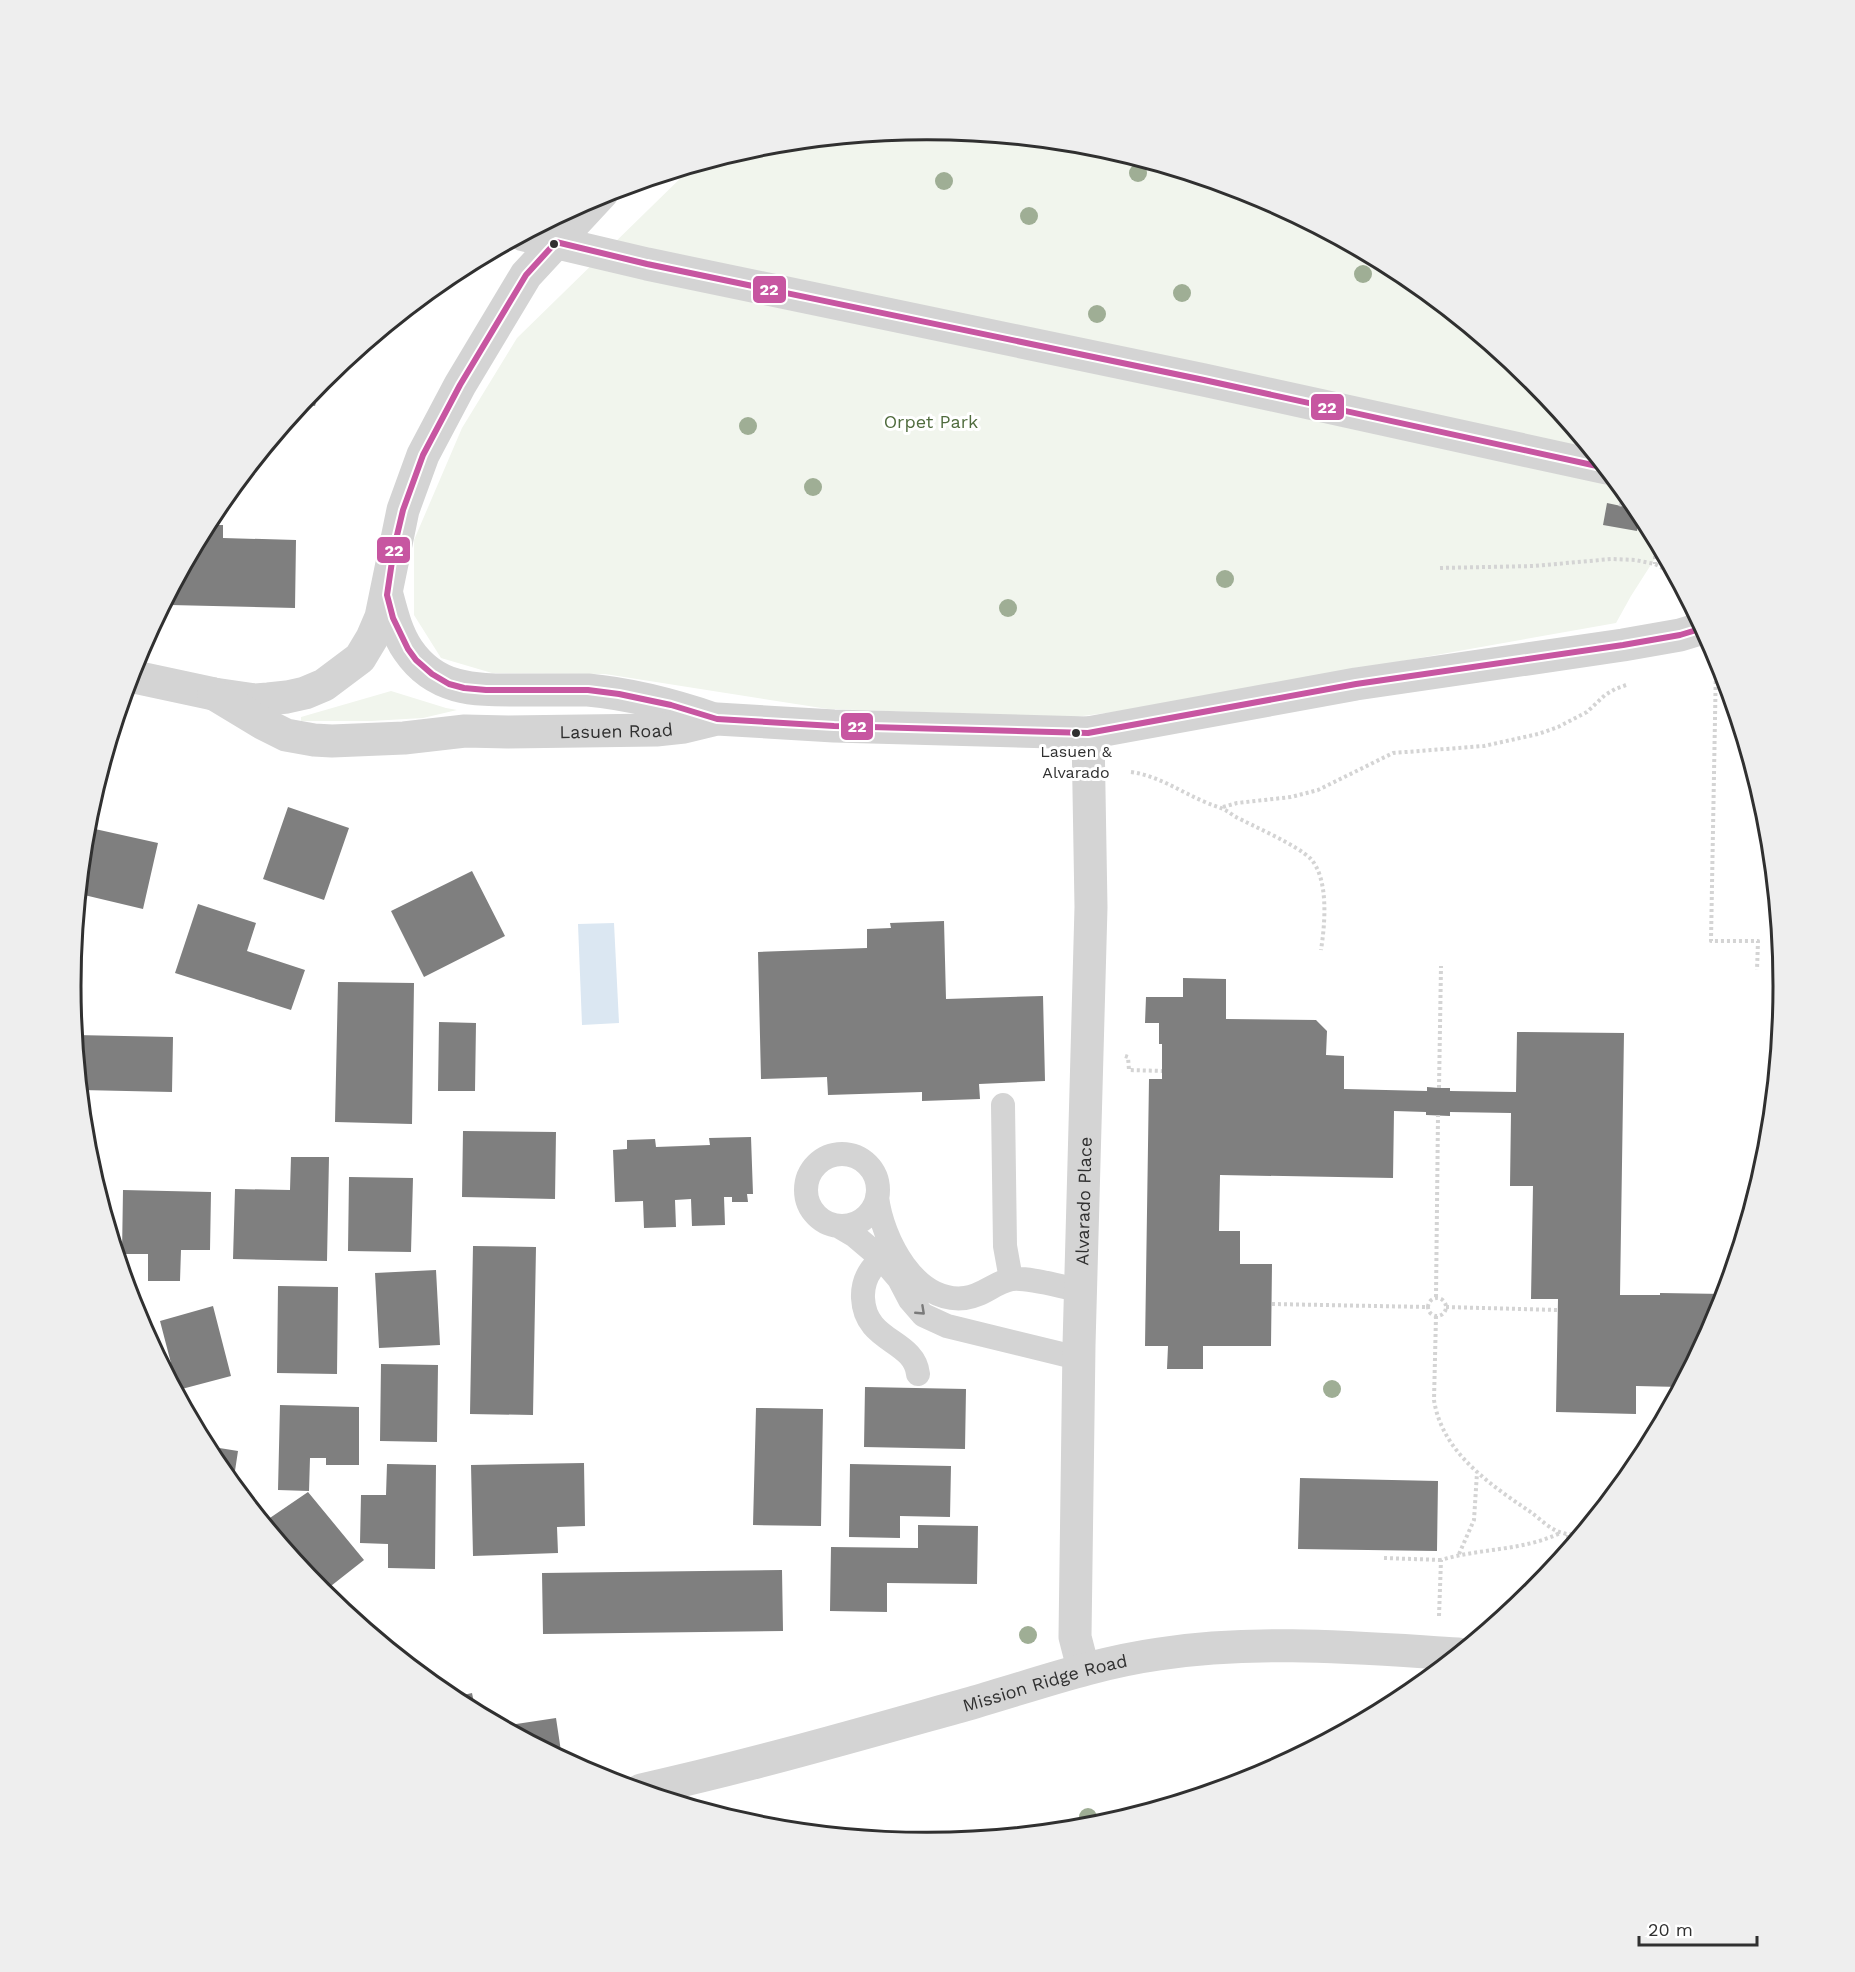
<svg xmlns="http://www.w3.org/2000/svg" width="1855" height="1972" viewBox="0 0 1855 1972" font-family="'Work Sans',sans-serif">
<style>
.green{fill:#f1f5ed}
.water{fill:#dbe7f2}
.building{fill:#7f7f7f}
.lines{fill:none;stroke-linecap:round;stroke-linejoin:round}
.path{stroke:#d4d4d4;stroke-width:4;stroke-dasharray:3 3;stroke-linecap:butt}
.service{stroke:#d4d4d4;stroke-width:24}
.minor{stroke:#d4d4d4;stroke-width:33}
.tertiary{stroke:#d4d4d4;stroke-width:33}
.bus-1-casing{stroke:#fff;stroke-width:10}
.bus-1{stroke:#c756a1;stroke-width:6}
.tree{fill:#9fae95}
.oneway{stroke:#7a7a7a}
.bus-dot{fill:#303030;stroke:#fff;stroke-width:2}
.labels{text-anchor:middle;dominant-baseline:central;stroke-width:6;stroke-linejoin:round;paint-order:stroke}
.bus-label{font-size:16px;fill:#303030;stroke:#fff}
.park-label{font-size:18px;fill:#506c3e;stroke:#fff}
.street-label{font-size:18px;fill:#303030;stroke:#fff}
.rim{fill:none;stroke:#303030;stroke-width:3}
.line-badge{stroke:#fff;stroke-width:2}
.badge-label{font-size:16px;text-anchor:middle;font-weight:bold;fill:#fff}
</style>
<rect width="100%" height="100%" fill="#fff"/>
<path class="green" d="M928 129 1095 146 1256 194 1404 274 1534 380 1640 510 1661 549 1631 596 1616 623 1121 711 1075 717 828 709 605 674 492 673 441 658 414 615V540L462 428 517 338 693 166 761 145Z
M391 691 446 708 457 710 423 718 371 721H301V717Z"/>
<path class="water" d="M614 923 619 1023 582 1025 578 924Z"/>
<path class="building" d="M322 380 315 406 303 403Z
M1607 503 1640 510 1637 531 1603 525Z
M207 525H223V538L296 540 295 608 170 605V594Z
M288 807 349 828 324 900 263 879Z
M86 827 158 843 143 909 80 894Z
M472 871 505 936 424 977 391 911Z
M198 904 256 923 247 951 305 970 291 1010 175 973Z
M944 921 946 999 1043 996 1045 1081 979 1084 980 1099 922 1101V1092L828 1095 827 1077 761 1079 758 952 867 948V929L891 928 890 923Z
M1183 978 1226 979V1019L1316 1020 1327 1031 1326 1055 1344 1056V1089L1427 1091V1087L1439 1088H1450V1091L1516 1092 1517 1032 1624 1033 1620 1295H1660V1293L1725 1294 1719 1314 1680 1387 1636 1386V1414L1556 1412 1558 1299H1531L1533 1186H1510L1511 1113 1450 1112V1116L1426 1115V1112L1394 1111 1393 1178 1220 1175 1219 1231H1240V1264H1272L1271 1346H1203V1369H1167L1168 1346H1145L1149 1079H1162V1044H1159V1023H1145L1146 997H1183Z
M338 982 414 983 412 1124 335 1122Z
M439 1022 476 1023 475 1091H438Z
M75 1035 173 1037 172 1092 81 1090Z
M463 1131 556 1132 555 1199 462 1197Z
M751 1137 753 1194H747L748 1202H732V1197H724L725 1225 692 1226 691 1199 675 1200 676 1227 644 1228 643 1201 615 1202 613 1150 627 1149V1140L655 1139 656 1147 710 1145 709 1138Z
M291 1157H329L327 1261 233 1259 235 1189 290 1190Z
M349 1177 413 1178 411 1252 348 1251Z
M123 1190 211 1192 210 1250H181L180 1281H148V1254H122Z
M473 1246 536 1247 533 1415 470 1414Z
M436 1270 440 1345 379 1348 375 1273Z
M278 1286 338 1287 337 1374 277 1373Z
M213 1306 231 1376 178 1390 160 1321Z
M381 1364 438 1365 437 1442 380 1441Z
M865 1387 966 1389 965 1449 864 1447Z
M280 1405 359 1407V1465H326V1458H310L309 1491 278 1490Z
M756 1408 823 1409 821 1526 753 1525Z
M207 1446 238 1451 233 1484 215 1462Z
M584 1463 585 1526 557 1527 558 1553 473 1556 471 1465Z
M387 1464 436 1465 435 1569 388 1568V1544L360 1543 361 1495H386Z
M850 1464 951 1466 950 1517 900 1516V1538L849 1537Z
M1300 1478 1438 1481 1437 1551 1298 1549Z
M308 1492 364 1560 322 1593 264 1522Z
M918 1525 978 1526 977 1584 887 1583V1612L830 1611 831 1547 918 1548Z
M1571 1535H1581L1571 1546Z
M782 1570 783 1631 543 1634 542 1573Z
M472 1693 476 1712 451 1698Z
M556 1718 562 1758 503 1726Z"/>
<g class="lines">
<path class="path" d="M1619 504 1640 510
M1655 538V564
M1440 568 1534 566 1611 559 1635 560 1655 564 1668 571 1677 581 1685 595
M1716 663 1711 941H1758L1757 970
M1131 772C1159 776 1179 791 1205 802 1216 807 1223 807 1234 816 1253 826 1297 845 1311 859 1329 880 1325 924 1321 950
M1223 807 1237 803 1291 797 1318 790 1393 753 1484 746 1538 734 1558 727 1587 712 1605 695 1615 689 1626 685
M1125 1056 1128 1057 1129 1070 1162 1071
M1439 1088 1441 966
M1436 1297 1438 1115
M1428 1307a9 9 0 1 1 18 0a9 9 0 1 1-18 0Z
M1272 1304 1427 1307
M1446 1307 1558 1310
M1436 1316 1434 1400C1442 1453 1491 1485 1532 1513 1540 1519 1552 1531 1563 1533 1568 1535 1575 1534 1581 1534
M1568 1550V1534
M1459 1554 1474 1520 1477 1473
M1384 1558 1441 1560
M1439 1616 1441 1560C1480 1548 1523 1551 1560 1533"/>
<path class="service" d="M1003 1105 1005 1246 1011 1279
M806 1190a36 36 0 1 1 72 0a36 36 0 1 1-72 0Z
M877 1197C882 1239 915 1304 965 1298 983 1296 995 1282 1012 1279 1028 1277 1062 1287 1080 1290
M838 1226 855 1236 881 1258 899 1279 910 1300 923 1315 947 1326 1078 1358
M894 1249C876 1261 862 1275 863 1298 865 1343 914 1339 918 1374"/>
<g class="minor">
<path d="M387 595C392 614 397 634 408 650 436 691 475 690 519 690 542 690 565 690 588 690 631 694 673 705 714 719"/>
<path d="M130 676 214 694 254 700 268 699 287 697 305 693 324 685 360 658 372 638 381 617 403 510 423 455 460 385 526 275 602 193"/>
<path id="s1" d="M214 694 262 723 286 735 314 740 332 741 404 738 465 731 508 732 656 730 684 727 717 719 834 726 1088 733 1356 684 1623 645 1680 635 1703 628"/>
<path id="s2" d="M1083 1668 1075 1637 1079 1345 1091 907 1088 733"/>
<path id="s3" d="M641 1790C754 1765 864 1733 975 1702 1037 1684 1095 1663 1159 1654 1258 1639 1359 1648 1458 1654"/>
</g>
<path class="tertiary" d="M524 235 647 264 1204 380 1606 468"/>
<defs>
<path id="bus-1" d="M1606 468 1204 380 647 264 556 242 526 275 460 385 423 455 403 510 394 548 387 595 393 618 408 649 416 660 432 674 449 684 464 688 486 690H588L619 694 671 705 717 719 834 726 1088 733 1356 684 1623 645 1680 635 1703 628"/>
</defs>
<use href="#bus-1" class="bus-1-casing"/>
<use href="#bus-1" class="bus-1"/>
</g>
<g class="tree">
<circle cx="1138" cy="173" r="9"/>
<circle cx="944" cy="181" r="9"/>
<circle cx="1029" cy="216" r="9"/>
<circle cx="1363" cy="274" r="9"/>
<circle cx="1182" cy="293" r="9"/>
<circle cx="1097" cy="314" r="9"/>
<circle cx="748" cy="426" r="9"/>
<circle cx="813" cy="487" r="9"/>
<circle cx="1225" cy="579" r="9"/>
<circle cx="1008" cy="608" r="9"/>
<circle cx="1332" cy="1389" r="9"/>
<circle cx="1028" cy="1635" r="9"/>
<circle cx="1088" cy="1817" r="9"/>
</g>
<defs><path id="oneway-chevron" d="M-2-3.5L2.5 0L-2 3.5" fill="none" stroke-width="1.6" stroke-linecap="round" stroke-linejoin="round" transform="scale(1.5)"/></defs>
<use class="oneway" href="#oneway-chevron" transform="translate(921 1311) rotate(43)"/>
<g class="bus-dot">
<circle cx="554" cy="244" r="5"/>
<circle cx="1076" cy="733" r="5"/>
</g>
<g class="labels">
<g class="bus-label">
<text x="1076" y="751">Lasuen &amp;<tspan x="1076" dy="21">Alvarado</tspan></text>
</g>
<g class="park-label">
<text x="931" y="421">Orpet Park</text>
</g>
<g class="street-label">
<text stroke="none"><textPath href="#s1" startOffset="414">Lasuen Road</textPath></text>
<text stroke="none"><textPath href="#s2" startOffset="468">Alvarado Place</textPath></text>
<text stroke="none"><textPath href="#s3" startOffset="418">Mission Ridge Road</textPath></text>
</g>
</g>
<path d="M0 0H1855V1972H0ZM81 986a846 846 0 1 1 1692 0a846 846 0 1 1-1692 0Z" fill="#eee" fill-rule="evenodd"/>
<path class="rim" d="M81 986a846 846 0 1 1 1692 0a846 846 0 1 1-1692 0Z"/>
<g class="line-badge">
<rect x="752" y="275" width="35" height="29" rx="6" fill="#c756a1"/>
<rect x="1310" y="393" width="35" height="28" rx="6" fill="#c756a1"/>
<rect x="376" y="536" width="35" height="28" rx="6" fill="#c756a1"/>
<rect x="840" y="712" width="34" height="29" rx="6" fill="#c756a1"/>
</g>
<g class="badge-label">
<text x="769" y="295">22</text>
<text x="1327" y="413">22</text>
<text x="394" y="556">22</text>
<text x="857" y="732">22</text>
</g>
<path d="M1639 1936v9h118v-9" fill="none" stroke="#303030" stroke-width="3"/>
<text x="1648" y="1936" font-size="18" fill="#303030" stroke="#ffffff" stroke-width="4.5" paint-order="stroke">20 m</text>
</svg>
